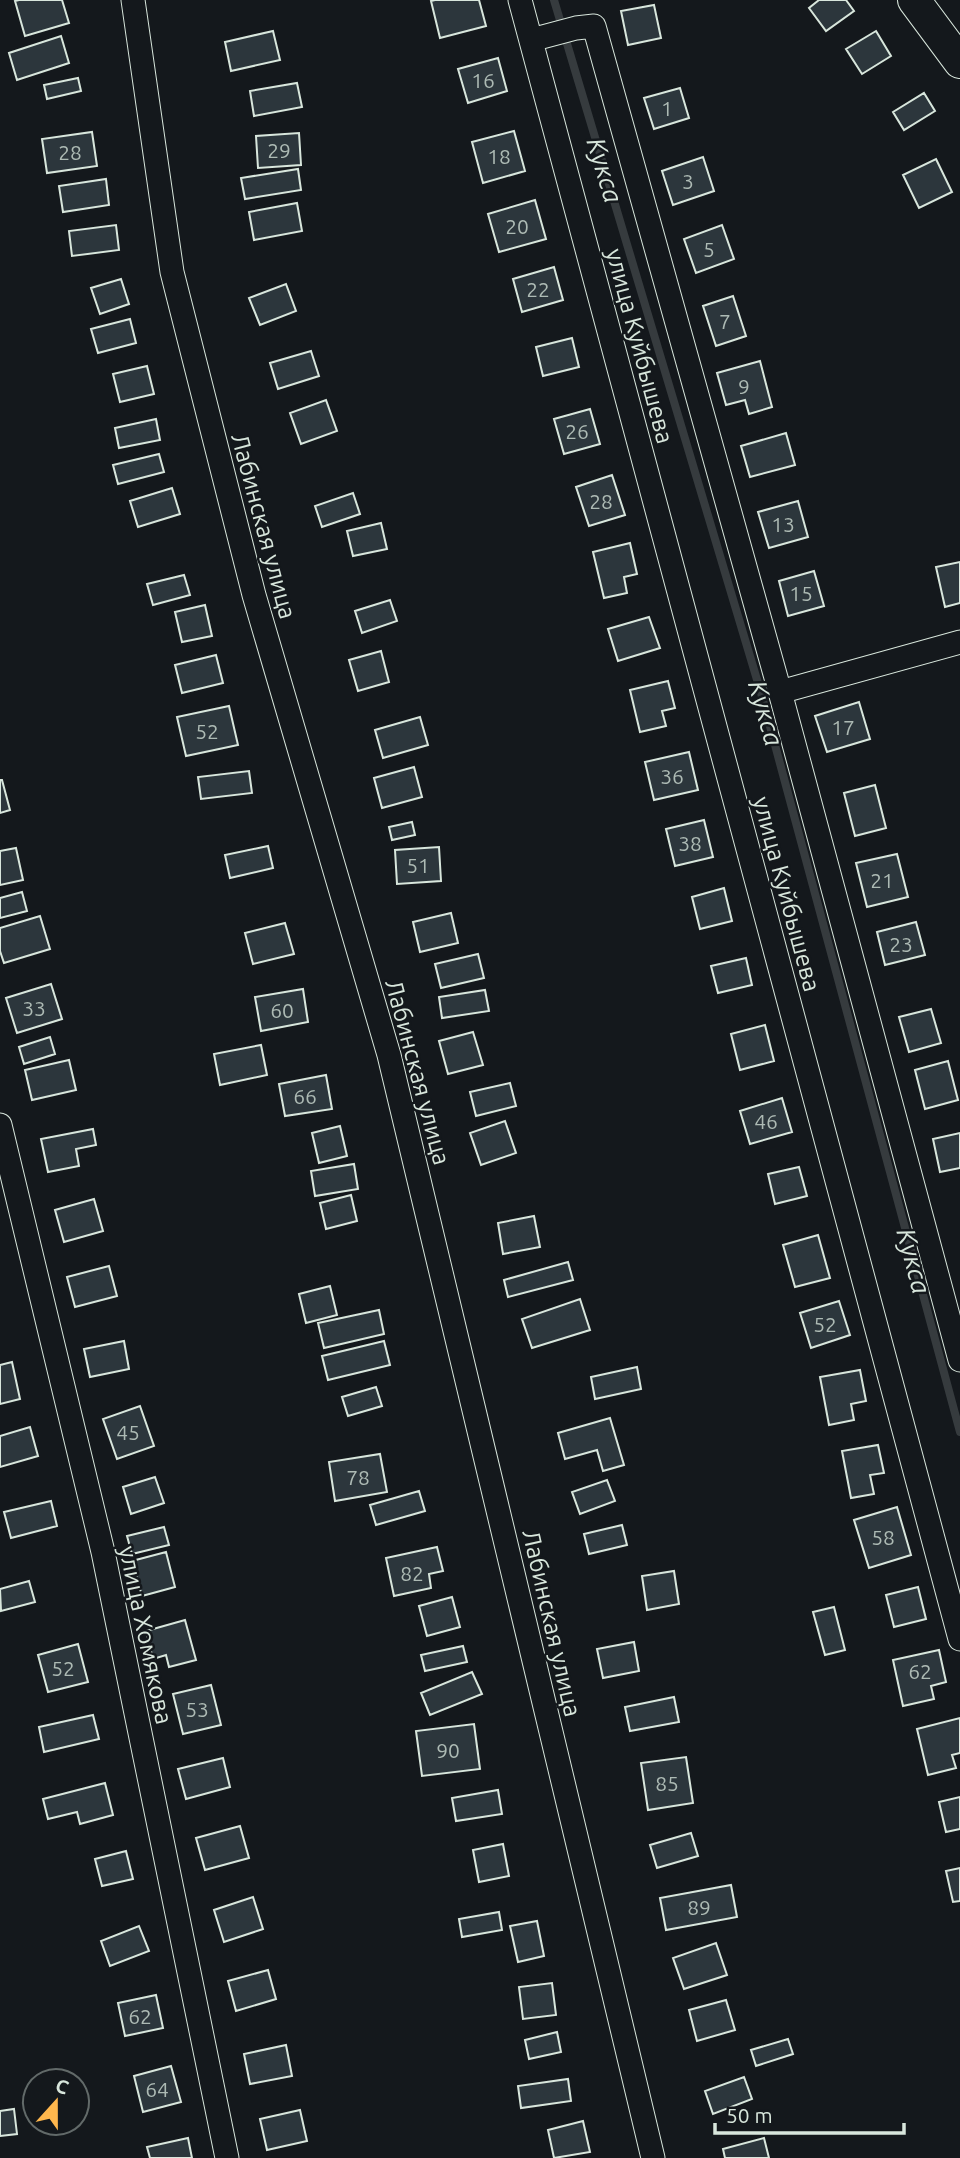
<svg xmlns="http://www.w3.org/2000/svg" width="960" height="2158" viewBox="0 0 960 2158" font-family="Ubuntu,sans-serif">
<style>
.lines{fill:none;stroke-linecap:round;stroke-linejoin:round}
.stream{stroke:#363b3e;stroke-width:8}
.building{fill:#2c363c;stroke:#d8e6dc;stroke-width:2}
.street-casing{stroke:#d8e6dc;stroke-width:25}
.secondary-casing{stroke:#d8e6dc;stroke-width:34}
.street{stroke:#14181c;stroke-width:23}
.secondary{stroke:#14181c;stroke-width:32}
.labels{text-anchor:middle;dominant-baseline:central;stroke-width:5;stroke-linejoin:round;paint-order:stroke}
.number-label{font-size:21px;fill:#adbab4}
.street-label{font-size:24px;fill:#d8e6dc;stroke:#14181c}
.water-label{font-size:26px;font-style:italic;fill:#d8e6dc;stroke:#14181c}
</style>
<rect width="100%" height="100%" fill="#14181c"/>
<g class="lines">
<path class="stream" d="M554 0 761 693 960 1432"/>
</g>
<path class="building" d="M19 0H62L69 23 25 36 15 1Z
M435 0H479L486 26 440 38 431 1Z
M819 0H846L854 11 826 31 809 8Z
M654 5 661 38 628 45 621 11Z
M273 31 280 60 231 71 225 42Z
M876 31 891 56 862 74 846 49Z
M61 36 69 63 17 80 9 53Z
M498 58 507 91 468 103 458 69Z
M78 78 81 91 47 99 44 85Z
M297 83 302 107 254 116 250 91Z
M680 88 689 118 654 129 644 98Z
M924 93 935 111 904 130 893 112Z
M514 131 525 171 483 183 472 142Z
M92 132 97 166 47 173 42 139Z
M299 133 301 165 258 168 256 136Z
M703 157 714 191 673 205 662 171Z
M936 159 952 192 919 208 903 175Z
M298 169 301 190 245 199 241 178Z
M106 179 109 205 63 212 59 186Z
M535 200 546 239 499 252 488 214Z
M297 203 302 231 254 240 249 212Z
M116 225 119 250 72 256 69 231Z
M722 225 734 259 696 273 684 239Z
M554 267 563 300 522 312 513 279Z
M121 279 129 304 100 314 91 288Z
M286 284 296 311 260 325 249 298Z
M733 296 746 336 716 346 703 306Z
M130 319 136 343 98 353 91 329Z
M572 338 579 367 543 376 536 347Z
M311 351 319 376 278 389 270 363Z
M760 361 772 407 749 414 745 400 726 405 717 373Z
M147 366 154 394 120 402 113 374Z
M326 400 337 431 301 444 290 413Z
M590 409 600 444 564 454 554 419Z
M156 419 160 440 119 448 115 428Z
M786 433 795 465 750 477 741 446Z
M159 454 164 472 118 484 113 465Z
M612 475 625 515 589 526 576 487Z
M172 488 180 514 138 527 130 501Z
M353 493 360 514 322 527 315 506Z
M798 501 808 537 769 548 758 512Z
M381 523 387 549 353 556 347 531Z
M630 543 637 574 624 577 627 593 604 598 593 552Z
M960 562V603L945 607 936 567Z
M814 571 824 606 788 616 779 581Z
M184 575 190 595 153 605 147 584Z
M390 600 397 621 362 633 355 611Z
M205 605 212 636 182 642 175 612Z
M649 617 660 648 618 661 608 629Z
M381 651 389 682 358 691 349 660Z
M216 655 223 683 182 693 175 665Z
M668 681 675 708 662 711 666 726 640 732 630 690Z
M859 702 870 739 827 752 815 716Z
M229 706 238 745 186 756 177 717Z
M420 717 428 745 383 758 375 730Z
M689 752 698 790 654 800 645 762Z
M414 767 422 797 382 808 374 778Z
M249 771 252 793 201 799 198 777Z
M0 780H2L10 810 0 813Z
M875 785 886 828 855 836 844 793Z
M704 820 713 857 675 866 666 829Z
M412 822 415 835 392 840 389 827Z
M268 846 273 868 230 878 225 855Z
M439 847 441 881 397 884 395 850Z
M16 848 23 880 0 885V851Z
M897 854 908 897 867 907 856 863Z
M724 888 732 921 700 929 692 897Z
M22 892 27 911 0 918V898Z
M451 913 458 943 420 952 413 922Z
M40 916 50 949 4 963 0 951V928Z
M916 922 925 955 885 965 877 932Z
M285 923 294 954 253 964 245 933Z
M478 954 484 978 441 988 435 964Z
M746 958 752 985 718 993 711 966Z
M51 984 62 1019 17 1033 6 998Z
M303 989 308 1022 261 1031 255 997Z
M485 990 489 1011 442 1018 439 997Z
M931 1009 941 1043 909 1052 899 1017Z
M765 1025 774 1061 740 1070 731 1034Z
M473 1032 483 1065 448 1074 439 1041Z
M50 1037 55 1054 24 1064 19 1047Z
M261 1045 267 1075 220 1085 214 1054Z
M69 1060 76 1090 32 1100 25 1070Z
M948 1061 958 1100 925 1109 915 1070Z
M326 1075 332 1109 285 1116 279 1084Z
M510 1083 516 1106 476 1116 470 1092Z
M782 1098 792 1132 750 1144 740 1111Z
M505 1121 516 1153 481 1165 470 1133Z
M340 1126 347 1156 319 1163 312 1133Z
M93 1129 96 1145 76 1149 79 1166 48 1172 41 1139Z
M960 1133V1168L940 1172 933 1139Z
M354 1164 358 1189 315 1196 311 1171Z
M799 1167 807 1196 775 1204 768 1174Z
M351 1195 357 1221 326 1229 320 1203Z
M94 1199 103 1231 64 1242 55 1210Z
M534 1216 540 1247 503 1254 498 1223Z
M818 1235 830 1278 795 1287 783 1245Z
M568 1262 573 1280 508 1297 504 1280Z
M109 1266 117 1296 75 1307 67 1277Z
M330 1286 337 1315 306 1323 299 1294Z
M580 1299 590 1330 532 1348 522 1319Z
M839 1301 850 1335 811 1348 800 1313Z
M379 1310 384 1334 324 1348 318 1323Z
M124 1341 129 1369 90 1377 84 1349Z
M384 1341 390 1365 328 1380 322 1356Z
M12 1362 20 1399 0 1404V1365Z
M637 1367 641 1389 595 1399 591 1377Z
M860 1370 866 1401 851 1404 854 1420 829 1425 820 1377Z
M376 1387 382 1406 348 1416 342 1397Z
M140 1406 154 1446 117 1459 103 1419Z
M610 1418 624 1465 603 1471 597 1450 565 1459 558 1433Z
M30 1427 38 1456 0 1467V1436Z
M878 1445 884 1473 870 1475 874 1494 851 1498 842 1451Z
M380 1454 387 1492 335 1501 329 1462Z
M155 1477 164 1503 131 1514 123 1487Z
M607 1480 615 1501 580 1514 572 1492Z
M419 1491 425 1511 376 1525 370 1505Z
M51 1501 57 1526 11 1538 4 1512Z
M897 1507 911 1555 869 1568 854 1520Z
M622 1525 627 1545 589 1554 584 1534Z
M164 1527 169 1545 132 1554 127 1536Z
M437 1547 443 1571 429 1574 431 1588 394 1596 386 1558Z
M166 1552 175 1587 142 1596 132 1561Z
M674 1571 679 1604 647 1610 642 1576Z
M29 1581 35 1602 1 1611 0 1589Z
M918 1587 926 1619 894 1627 886 1595Z
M452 1597 460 1627 427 1636 419 1606Z
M834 1607 845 1650 825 1655 813 1612Z
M185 1620 196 1660 169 1667 166 1655 153 1659 146 1631Z
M634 1642 639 1671 603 1678 597 1649Z
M78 1644 88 1682 48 1692 38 1655Z
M463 1646 467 1662 425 1671 421 1655Z
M939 1650 946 1682 931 1686 934 1699 903 1706 893 1660Z
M472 1672 482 1694 430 1715 421 1693Z
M211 1685 221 1725 183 1734 173 1694Z
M674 1697 679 1722 630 1731 625 1707Z
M93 1715 99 1739 44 1752 39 1727Z
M960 1718V1753L952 1755 956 1768 928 1775 917 1729Z
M474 1724 480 1769 422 1776 416 1731Z
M686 1757 693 1803 648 1810 641 1763Z
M223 1758 230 1787 186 1799 178 1769Z
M105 1783 113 1815 80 1824 77 1812 48 1819 43 1799Z
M498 1790 502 1814 456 1821 452 1798Z
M960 1797V1829L946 1832 939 1802Z
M240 1826 249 1858 205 1870 196 1838Z
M691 1833 698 1856 657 1868 650 1845Z
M503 1844 509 1876 479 1882 473 1850Z
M126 1851 133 1879 102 1886 95 1859Z
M960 1868V1901L953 1902 946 1871Z
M731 1885 737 1917 666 1930 660 1898Z
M253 1897 263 1929 224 1942 214 1910Z
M499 1912 502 1930 462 1937 459 1919Z
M537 1921 544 1956 518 1962 510 1926Z
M139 1926 149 1951 110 1966 101 1941Z
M716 1943 727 1975 684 1989 673 1958Z
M268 1970 276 1999 236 2011 228 1981Z
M552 1983 556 2015 523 2019 519 1987Z
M156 1995 163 2028 125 2036 118 2003Z
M726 2000 735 2030 697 2041 689 2010Z
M557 2032 561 2052 529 2059 525 2040Z
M788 2039 793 2054 756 2066 751 2050Z
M286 2045 292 2076 250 2084 244 2054Z
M171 2066 181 2102 143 2112 134 2076Z
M744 2077 752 2099 713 2114 705 2091Z
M568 2079 571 2101 521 2108 518 2086Z
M14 2109 17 2134 0 2136V2111Z
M300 2110 307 2141 267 2150 260 2119Z
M583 2121 590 2152 554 2158 548 2130Z
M188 2138 192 2158H150L147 2147Z
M764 2138 769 2158H725L723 2149Z"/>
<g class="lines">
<defs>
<path id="street" d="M133 0 172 272 254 595 389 1055 653 2158
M520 0 960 1639
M531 40 576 28 594 26 780 692 960 1360
M780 692 960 642
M0 1125 103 1552 227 2158"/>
<path id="secondary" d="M914 0 960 62"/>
</defs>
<use href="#street" class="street-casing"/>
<use href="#secondary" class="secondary-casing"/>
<use href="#street" class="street"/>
<use href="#secondary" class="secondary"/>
</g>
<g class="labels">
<g class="number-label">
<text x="483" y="80">16</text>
<text x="667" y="108">1</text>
<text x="279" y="150">29</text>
<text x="70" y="152">28</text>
<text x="499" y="156">18</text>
<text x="688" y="181">3</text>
<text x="517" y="226">20</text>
<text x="709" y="249">5</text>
<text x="538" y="289">22</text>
<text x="725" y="321">7</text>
<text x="744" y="386">9</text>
<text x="577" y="431">26</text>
<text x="601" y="501">28</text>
<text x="783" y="524">13</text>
<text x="801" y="593">15</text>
<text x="843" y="727">17</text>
<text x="207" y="731">52</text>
<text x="672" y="776">36</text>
<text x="690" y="843">38</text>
<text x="418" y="865">51</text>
<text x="882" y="880">21</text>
<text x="901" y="944">23</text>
<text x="34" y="1008">33</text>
<text x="282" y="1010">60</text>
<text x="305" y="1096">66</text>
<text x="766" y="1121">46</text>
<text x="825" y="1324">52</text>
<text x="128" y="1432">45</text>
<text x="358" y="1477">78</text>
<text x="883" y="1537">58</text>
<text x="412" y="1573">82</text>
<text x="63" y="1668">52</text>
<text x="920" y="1671">62</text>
<text x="197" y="1709">53</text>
<text x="448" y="1750">90</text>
<text x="667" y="1783">85</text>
<text x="699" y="1907">89</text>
<text x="140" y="2016">62</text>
<text x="157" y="2089">64</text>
</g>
<g class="street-label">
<text transform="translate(640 346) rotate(75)">улица Куйбышева</text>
<text transform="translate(264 526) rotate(75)">Лабинская улица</text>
<text transform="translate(787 894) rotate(75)">улица Куйбышева</text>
<text transform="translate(418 1072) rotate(75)">Лабинская улица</text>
<text transform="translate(552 1623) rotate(77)">Лабинская улица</text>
<text transform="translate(146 1635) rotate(78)">улица Хомякова</text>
</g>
<g class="water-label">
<text transform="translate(605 170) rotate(73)">Кукса</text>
<text transform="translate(766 713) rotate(74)">Кукса</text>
<text transform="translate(914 1261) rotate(75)">Кукса</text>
</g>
</g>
<g transform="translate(56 2102) rotate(21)"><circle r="33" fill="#14181c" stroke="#626a69" stroke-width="2"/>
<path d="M0-5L12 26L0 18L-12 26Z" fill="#ffb74d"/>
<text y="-10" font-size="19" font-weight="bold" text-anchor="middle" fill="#d8e6dc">С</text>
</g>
<path d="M715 2123v10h189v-10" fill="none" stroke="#d8e6dc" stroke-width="3.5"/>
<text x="726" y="2123" font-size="21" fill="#d8e6dc" stroke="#14181c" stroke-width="5" paint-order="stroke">50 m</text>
</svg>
